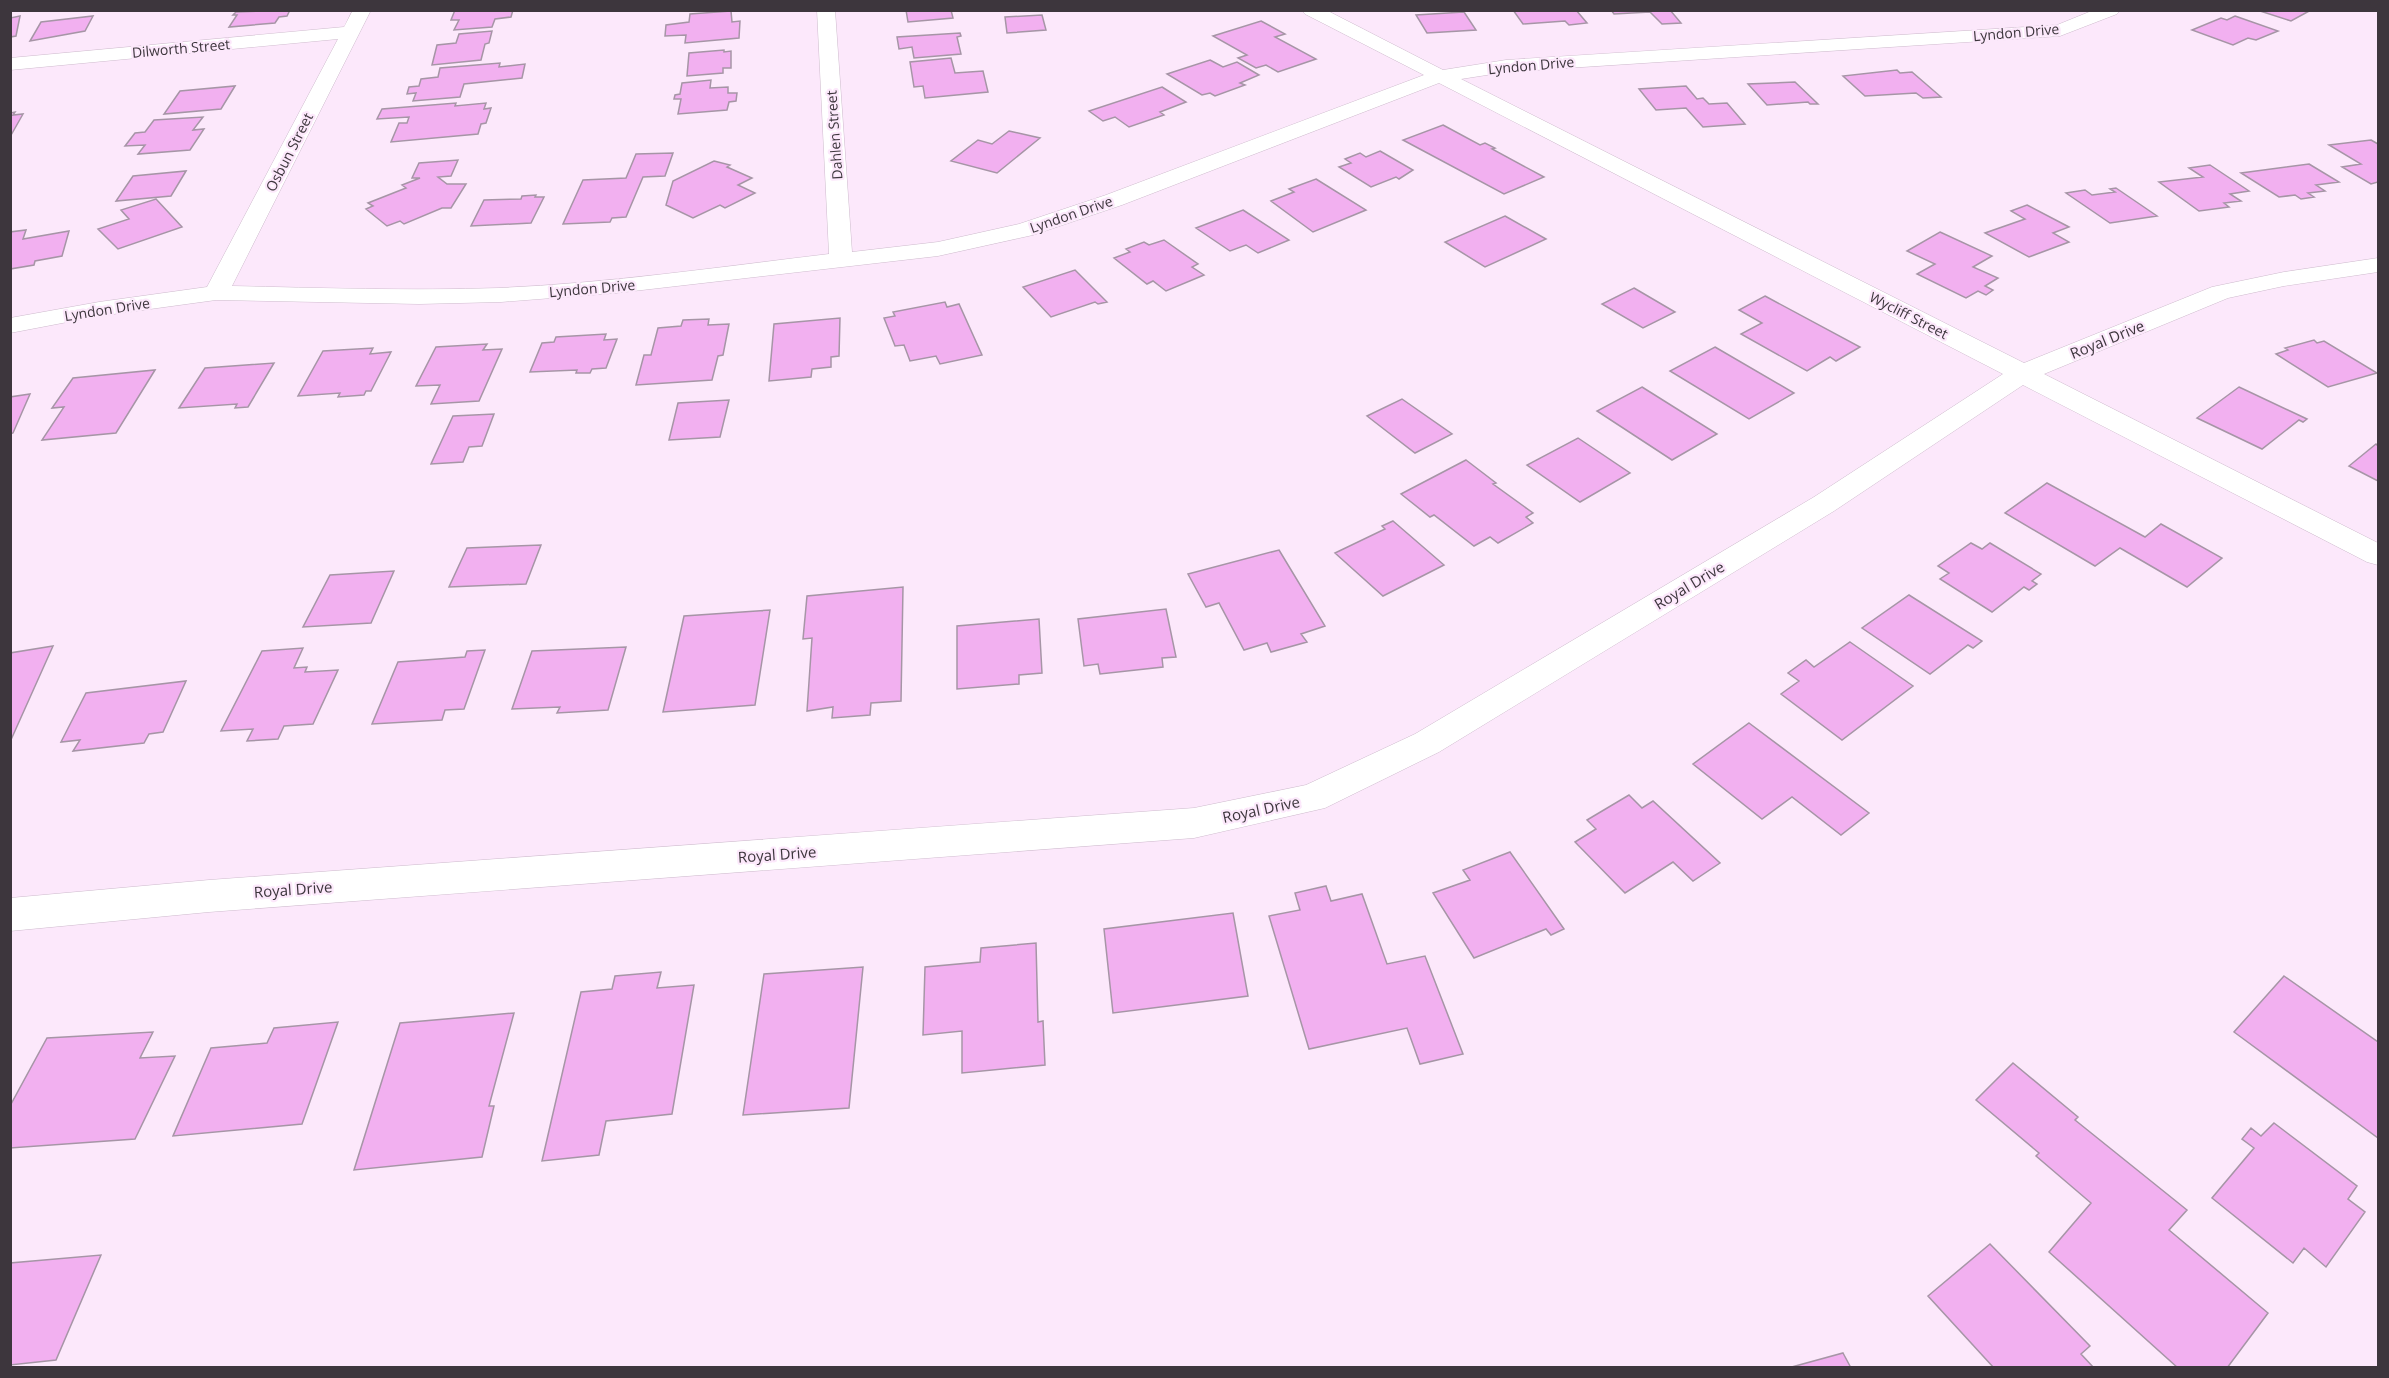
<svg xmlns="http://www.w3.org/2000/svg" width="2389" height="1378" viewBox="0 0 2389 1378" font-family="'Open Sans',sans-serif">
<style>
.building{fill:#f2b0f0;stroke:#a695a6;stroke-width:1.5}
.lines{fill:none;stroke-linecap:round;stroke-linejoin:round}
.minor-casing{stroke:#cebbcd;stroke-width:1}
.minor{fill:#fff;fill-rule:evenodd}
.labels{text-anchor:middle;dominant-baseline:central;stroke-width:4.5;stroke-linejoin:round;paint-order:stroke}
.far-street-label{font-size:14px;fill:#3d363d;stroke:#fce8fb}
.street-label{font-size:15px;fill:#3d363d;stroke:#fce8fb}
</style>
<rect width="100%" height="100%" fill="#fce8fb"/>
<path class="building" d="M290 10 287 16 279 17 275 23 229 27 237 15H233L236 12Z
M455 10H513L511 17 495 19 492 27 454 30 459 20H451Z
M906 10H951L953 18 908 22Z
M1513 10H1576L1587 23 1569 25 1565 21 1523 24Z
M1611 10H1670L1681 23 1662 24 1650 12 1614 14Z
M2257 10H2311L2291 21Z
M731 11 732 22 740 21 739 38 685 43 686 35 665 36 666 25 689 22 690 14Z
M1464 12 1476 30 1427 33 1416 15Z
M1042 15 1046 30 1007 33 1005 17Z
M20 16 16 36 10 37V18Z
M93 16 85 31 30 41 41 22Z
M2235 16 2278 31 2256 40 2248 38 2233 45 2192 30 2221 18 2227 20Z
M1261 21 1285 34 1275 37 1316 59 1278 72 1266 65 1256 68 1238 58 1247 55 1213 36Z
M492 31 489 43 485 44 481 60 432 65 437 45 456 43 459 34Z
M960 33 961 36 957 37 961 54 914 58 912 47 899 49 897 37Z
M724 50V52L731 51V68H723V73L687 76 689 53Z
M951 58 955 73 983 71 988 92 925 98 923 86 914 87 910 62Z
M1210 60 1223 67 1237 62 1259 75 1240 83 1245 85 1215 96 1210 93 1202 95 1167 74Z
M500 63 499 67 525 64 522 78 464 84 460 97 413 101 416 93 407 94 409 87 419 86 421 79 438 77 440 68Z
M1897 70 1900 73 1912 72 1941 97 1923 98 1916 93 1865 96 1843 76Z
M711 80 710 88 728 87V93H737L736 101 729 102 727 110 678 114 681 99H674L675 95 680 94 682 83Z
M1795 82 1818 104H1810L1808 102 1767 105 1748 84Z
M235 86 221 109 164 114 180 91Z
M1686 86 1697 99 1703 98 1709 104 1727 103 1745 124 1703 127 1686 108 1656 110 1639 89Z
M1162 87 1186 102 1160 112 1164 115 1129 127 1115 117 1103 121 1089 111Z
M456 103 455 106 486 103 484 109 491 108 486 123 481 124 478 134 391 142 399 123H407L409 117 377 119 382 109Z
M15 112 13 115 23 114 10 137V113Z
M203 117 193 130 204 129 190 150 138 154 145 145 125 146 135 133 145 132 154 120Z
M1443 125 1480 145 1485 143 1495 148 1492 149 1544 177 1504 194 1403 140Z
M1009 131 1040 138 997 173 951 161 978 140 992 144Z
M2371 140 2378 144V182L2371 184 2342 167 2361 164 2329 145Z
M1380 151 1413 170 1399 179 1396 177 1371 187 1339 167 1351 163 1345 159 1360 153 1366 157Z
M673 153 665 176 643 177 626 217 612 218 610 222 563 224 583 180 626 178 636 154Z
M458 160 451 176 438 177 447 184H466L451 208H442L404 224 400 221 387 226 366 209 373 206 368 203 406 188 402 185 420 178H412L419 163Z
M714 161 730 165 727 167 752 178 738 185 755 193 725 208 720 205 693 218 666 205 673 181Z
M2309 164 2339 182 2316 185 2325 191 2308 193 2314 197 2301 199 2295 195 2279 197 2241 173Z
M2210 165 2249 191 2230 194 2241 201 2224 203 2229 207 2199 211 2159 182 2203 177 2189 168Z
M186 171 171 196 116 201 133 176Z
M1316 179 1366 210 1313 232 1271 201 1294 192 1289 189Z
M2116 188 2157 216 2110 223 2066 193 2085 190 2092 195 2115 192 2110 189Z
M536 195 535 197H544L531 223 471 226 484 200 521 199 522 196Z
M156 199 182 227 118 249 98 229 129 219 121 210Z
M2027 205 2069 227 2053 233 2069 242 2029 257 1985 233 2025 219 2011 211Z
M1243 210 1289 240 1258 253 1246 245 1230 251 1196 228Z
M1505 216 1546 239 1485 267 1445 242Z
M26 230 23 239 69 231 62 256 35 261 34 265 10 269V232Z
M1940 232 1992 256 1973 267 1998 278 1985 286 1993 290 1986 295 1978 291 1966 298 1917 274 1935 264 1907 251Z
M1164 240 1198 264 1192 267 1204 275 1166 291 1153 281 1147 284 1114 258 1130 252 1126 249 1144 242 1149 245Z
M1075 270 1107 302 1098 304 1095 302 1051 317 1023 287Z
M1634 288 1675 312 1643 328 1602 304Z
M1765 296 1860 347 1836 361 1830 357 1807 371 1741 334 1762 323 1739 310Z
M945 302 947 307 959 304 982 355 940 364 936 356 910 361 904 345 895 346 884 318 895 316 893 312Z
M840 318 839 356 831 357V367L812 369 811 377 769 381 774 324Z
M709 319 708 325 729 324 723 355 718 356 712 380 636 385 644 355H651L658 328 681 326 683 320Z
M606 334 604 340 617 339 606 368 592 369 590 373H576L577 370 530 372 542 343 554 342 556 337Z
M2314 340 2317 343 2324 341 2377 373 2328 387 2276 354 2288 350 2285 348Z
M487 344 483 350 502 349 479 401 431 404 440 385 416 386 436 347Z
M1715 347 1794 393 1749 419 1670 371Z
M373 348 370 354 391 352 371 391H366L364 395 338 397 340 393 298 396 323 351Z
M274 363 248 407 235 408 237 404 179 408 205 368Z
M155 370 116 433 42 440 64 407 52 408 73 378Z
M1642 387 1717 434 1672 460 1597 411Z
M2239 387 2307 419 2303 422 2299 420 2262 449 2197 418Z
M30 394 13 433 10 434V397Z
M1402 399 1452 434 1415 453 1367 416Z
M729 400 720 437 669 440 678 403Z
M494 414 482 446 469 447 463 462 431 464 453 416Z
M1578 438 1630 473 1580 502 1527 465Z
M2376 444 2378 446V481L2349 466Z
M1466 460 1496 483 1493 484 1533 513 1526 517 1533 523 1498 543 1490 537 1474 546 1434 515 1430 517 1401 494Z
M2047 483 2145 537 2161 524 2222 558 2187 587 2120 548 2095 566 2005 513Z
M1393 521 1444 565 1383 596 1335 553 1385 529 1382 526Z
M1971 543 1982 549 1990 543 2041 574 2032 581 2037 584 2029 590 2024 587 1992 612 1940 579 1949 573 1938 566Z
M541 545 526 584 449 587 467 548Z
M1279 550 1325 626 1301 634 1307 642 1271 652 1267 643 1244 650 1219 603 1206 607 1188 574Z
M394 571 371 623 303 627 330 575Z
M903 587 901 701 871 703 870 715 832 718 833 707 807 711 812 638 803 639 807 596Z
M1909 595 1982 641 1973 648 1968 645 1930 674 1862 628Z
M1166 609 1176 657 1162 658 1163 667 1100 674 1098 664 1084 666 1078 619Z
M770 610 755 705 663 712 684 616Z
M1039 619 1042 673 1019 675V684L957 689V626Z
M1850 642 1913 686 1842 740 1781 694 1799 681 1788 673 1806 660 1814 667Z
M53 646 10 742V653Z
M626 647 608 710 557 713 560 707 512 709 532 651Z
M303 648 294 668 307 667 305 672 338 670 313 724 284 726 278 739 247 741 253 729 221 731 262 651Z
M485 650 464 709 445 710 442 720 372 724 398 662 465 657 467 651Z
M186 681 163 732 149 734 144 743 73 751 80 740 61 742 86 693Z
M1749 723 1869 813 1841 835 1792 797 1762 819 1693 764Z
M1629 795 1642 808 1653 801 1720 863 1693 881 1673 862 1625 893 1575 842 1596 829 1587 820Z
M1510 852 1564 929 1551 935 1546 929 1474 958 1433 893 1470 880 1463 870Z
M1326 886 1331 901 1362 894 1387 964 1425 956 1463 1054 1420 1064 1407 1028 1309 1049 1269 916 1300 910 1295 893Z
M1233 913 1248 996 1113 1013 1104 929Z
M1036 943 1038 1022 1043 1021 1045 1065 962 1073V1031L923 1035 925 967 980 962 981 948Z
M863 967 849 1108 743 1115 764 974Z
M661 972 657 988 694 985 672 1114 606 1121 599 1155 542 1161 581 992 612 989 615 976Z
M2284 976 2378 1042V1138L2234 1032Z
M514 1013 489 1106H494L482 1157 354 1170 400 1023Z
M338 1022 302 1124 173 1136 211 1048 267 1043 274 1028Z
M153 1032 140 1058 175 1056 135 1139 10 1148V1106L47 1038Z
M2013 1063 2078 1117 2075 1120 2187 1210 2169 1230 2268 1313 2227 1368H2178L2049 1252 2091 1203 2036 1156 2039 1153 1976 1100Z
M2274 1123 2357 1186 2348 1199 2365 1212 2326 1267 2304 1248 2293 1263 2212 1198 2254 1148 2242 1139 2251 1128 2261 1136Z
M1990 1244 2090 1346 2081 1354 2094 1368H1994L1928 1296Z
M101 1255 56 1360 10 1365V1263Z
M1843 1353 1851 1368H1788Z"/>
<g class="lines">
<defs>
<path id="minor" d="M353 10H371L232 286C321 288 410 291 499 288 610 283 720 267 829 254L817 10H835L852 252 938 242 1019 224 1106 195 1424 75 1305 14 1302 10H1326L1443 70 1506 60 2057 25 2094 10H2120L2117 14 2060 36 1506 72 1461 79 2024 363 2212 287 2284 272 2378 258V272L2284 286 2228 298 2044 374 2378 543V565L2367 562 2023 385 1834 511 1439 752 1325 808 1194 838 209 912 10 931V898L209 880 1194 808 1306 785 1415 734 1814 497 2003 374 1439 83 1122 205 1033 235 938 256 616 293 501 302 419 304 216 300 99 316 10 333V318L99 302 207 287 338 39 10 70V58L344 27Z"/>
</defs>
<use href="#minor" class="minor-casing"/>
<use href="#minor" class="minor"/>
</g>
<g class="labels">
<g class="far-street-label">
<text transform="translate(2016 32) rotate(-5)">Lyndon Drive</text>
<text transform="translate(181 48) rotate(-5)">Dilworth Street</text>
<text transform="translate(1531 65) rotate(-5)">Lyndon Drive</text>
<text transform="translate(834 135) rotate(-94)">Dahlen Street</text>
<text transform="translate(289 152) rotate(-63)">Osbun Street</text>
<text transform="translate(1071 214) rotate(-19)">Lyndon Drive</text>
<text transform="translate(592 288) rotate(-5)">Lyndon Drive</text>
<text transform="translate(107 309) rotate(-9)">Lyndon Drive</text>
<text transform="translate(1909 315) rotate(27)">Wycliff Street</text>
</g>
<g class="street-label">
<text transform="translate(2107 339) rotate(-22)">Royal Drive</text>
<text transform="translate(1689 585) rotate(-31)">Royal Drive</text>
<text transform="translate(1261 809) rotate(-12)">Royal Drive</text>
<text transform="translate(777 854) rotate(-4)">Royal Drive</text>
<text transform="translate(293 889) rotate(-4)">Royal Drive</text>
</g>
</g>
<rect width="2389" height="1378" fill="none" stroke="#3d363d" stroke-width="24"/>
</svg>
